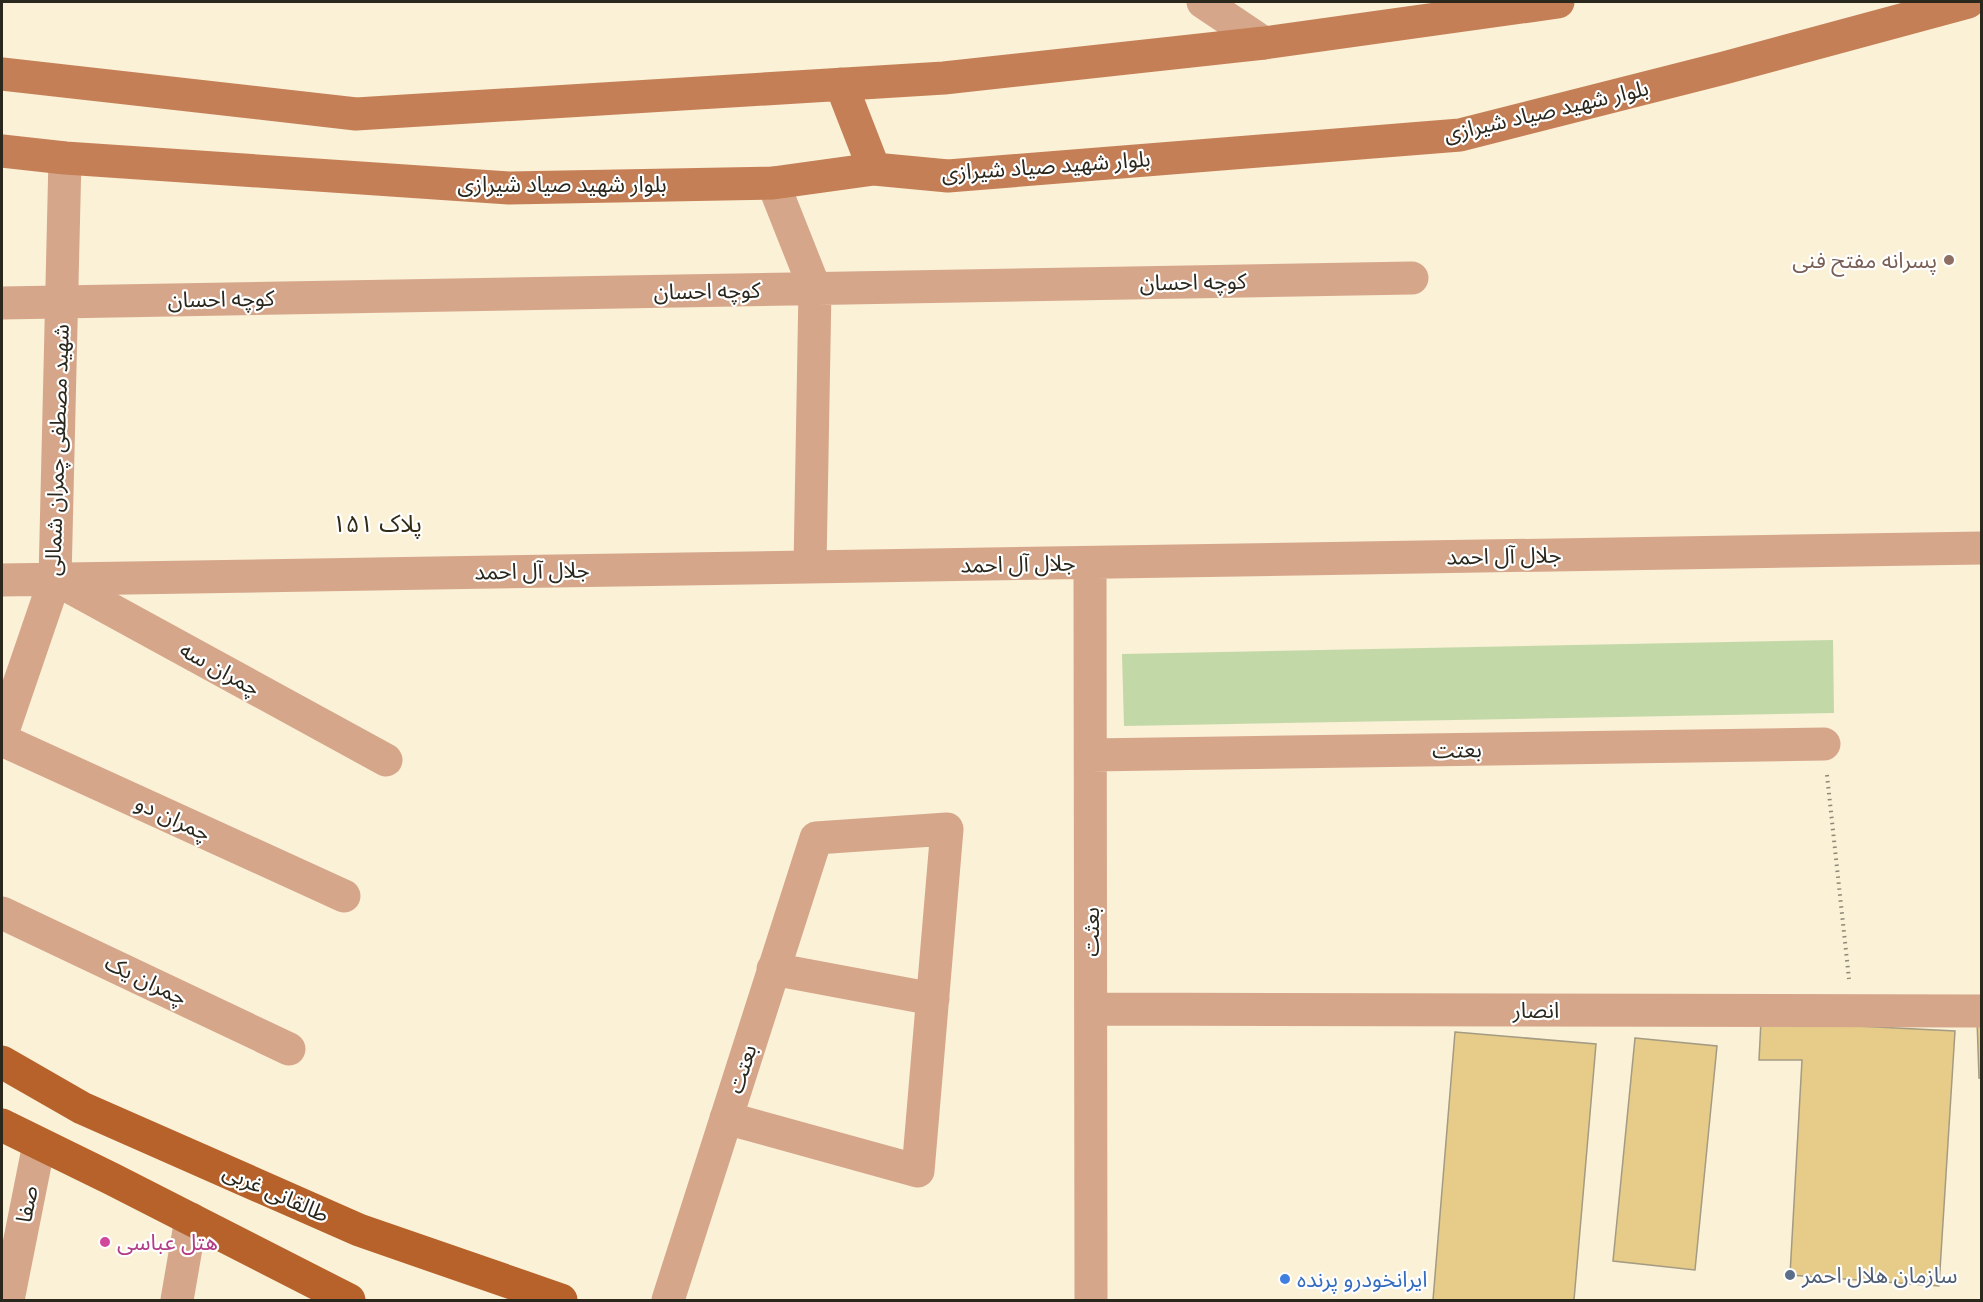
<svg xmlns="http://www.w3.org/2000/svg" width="1983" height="1302" viewBox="0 0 1983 1302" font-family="Figtree,'Noto Sans Arabic',sans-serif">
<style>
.green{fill:#c3d8a7}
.building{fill:#e6cc88;stroke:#a49b82;stroke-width:1.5}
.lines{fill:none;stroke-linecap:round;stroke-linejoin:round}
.path{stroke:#8e8876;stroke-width:4;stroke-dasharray:1.5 4.5;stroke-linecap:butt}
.street{stroke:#d6a68a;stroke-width:33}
.secondary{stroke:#c57f56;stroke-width:33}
.primary{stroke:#b7622a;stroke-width:33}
.education-dot{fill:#8d6e63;stroke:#fff;stroke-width:2}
.hotel-dot{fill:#d1479c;stroke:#fff;stroke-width:2}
.service-dot{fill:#5c6f8a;stroke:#fff;stroke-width:2}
.shop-dot{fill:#3f7fe0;stroke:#fff;stroke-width:2}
.labels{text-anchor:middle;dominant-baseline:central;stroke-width:4.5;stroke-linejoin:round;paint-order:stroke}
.street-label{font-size:22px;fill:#2a271d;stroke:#fff}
.education-label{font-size:22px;fill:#785e54;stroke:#fff;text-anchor:end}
.hotel-label{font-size:22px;fill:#b23c85;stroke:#fff;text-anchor:start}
.service-label{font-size:22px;fill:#4e5e75;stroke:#fff;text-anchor:start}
.shop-label{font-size:22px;fill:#366cbe;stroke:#fff;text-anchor:start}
.neighbourhood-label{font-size:24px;fill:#322b16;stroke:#fff}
</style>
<rect width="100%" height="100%" fill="#faf1d7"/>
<path class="green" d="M1833 640 1834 713 1124 726 1122 654Z"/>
<path class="building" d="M1977 1019H1982V1078H1979Z
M1761 1021 1955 1031 1939 1286 1790 1275 1802 1060H1759Z
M1455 1032 1596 1044 1574 1300H1433Z
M1635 1038 1717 1046 1695 1270 1613 1261Z"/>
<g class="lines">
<path class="path" d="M1827 775 1849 979"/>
<path class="street" d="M1203 2 1264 43
M773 183 815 289 810 567
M2 303 1412 278
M1090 563 1091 1300
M2 580 1982 548
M57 580 386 760
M2 734 55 579 65 158
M2 740 344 896
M1091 755 1824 744
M2 913 289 1049
M773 969 933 999
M1091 1009 1982 1011
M8 1300 39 1144
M177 1300 191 1219
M668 1300 816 838 947 829 918 1171 726 1118"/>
<path class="secondary" d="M2 74 356 114 944 78 1264 43 1558 2
M841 84 874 169
M2 151 65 158 509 188 773 183 874 169 948 176 1460 135 1724 68 1968 2"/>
<path class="primary" d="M2 1062 82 1108 359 1230 561 1300
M2 1125 112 1179 349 1300"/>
</g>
<circle class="education-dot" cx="1949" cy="260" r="6"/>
<circle class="hotel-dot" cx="105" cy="1242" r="6"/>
<circle class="service-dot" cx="1790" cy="1275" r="6"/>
<circle class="shop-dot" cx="1285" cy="1279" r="6"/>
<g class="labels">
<g class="street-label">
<text transform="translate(1546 111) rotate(-13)">بلوار شهید صیاد شیرازی</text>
<text transform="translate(1046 166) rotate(-4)">بلوار شهید صیاد شیرازی</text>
<text x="562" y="184">بلوار شهید صیاد شیرازی</text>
<text transform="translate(1193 282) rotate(-1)">کوچه احسان</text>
<text transform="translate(707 291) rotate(-1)">کوچه احسان</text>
<text transform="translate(221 299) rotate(-1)">کوچه احسان</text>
<text transform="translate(57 450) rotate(-88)">شهید مصطفی چمران شمالی</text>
<text transform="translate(1504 556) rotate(-1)">جلال آل احمد</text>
<text transform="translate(1018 564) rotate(-1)">جلال آل احمد</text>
<text transform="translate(532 571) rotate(-1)">جلال آل احمد</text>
<text transform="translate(220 669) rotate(29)">چمران سه</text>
<text transform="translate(1457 750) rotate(-1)">بعتت</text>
<text transform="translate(173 818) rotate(25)">چمران دو</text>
<text transform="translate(1091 932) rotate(-90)">بعثت</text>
<text transform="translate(146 980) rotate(26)">چمران یک</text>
<text x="1536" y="1010">انصار</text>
<text transform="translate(742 1069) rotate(-72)">بعتت</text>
<text transform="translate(276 1193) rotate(24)">طالقانی غربی</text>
<text transform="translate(27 1204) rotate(-79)">صفا</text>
</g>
<g class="education-label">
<text x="1937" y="260">پسرانه مفتح فنی</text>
</g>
<g class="hotel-label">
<text x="117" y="1242">هتل عباسی</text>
</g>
<g class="service-label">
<text x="1802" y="1275">سازمان هلال احمر</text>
</g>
<g class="shop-label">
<text x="1297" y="1279">ایرانخودرو پرنده</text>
</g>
<g class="neighbourhood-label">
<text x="377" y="523">۱۵۱ پلاک</text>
</g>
</g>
<rect width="1983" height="1302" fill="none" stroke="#2a271d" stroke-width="6"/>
</svg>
